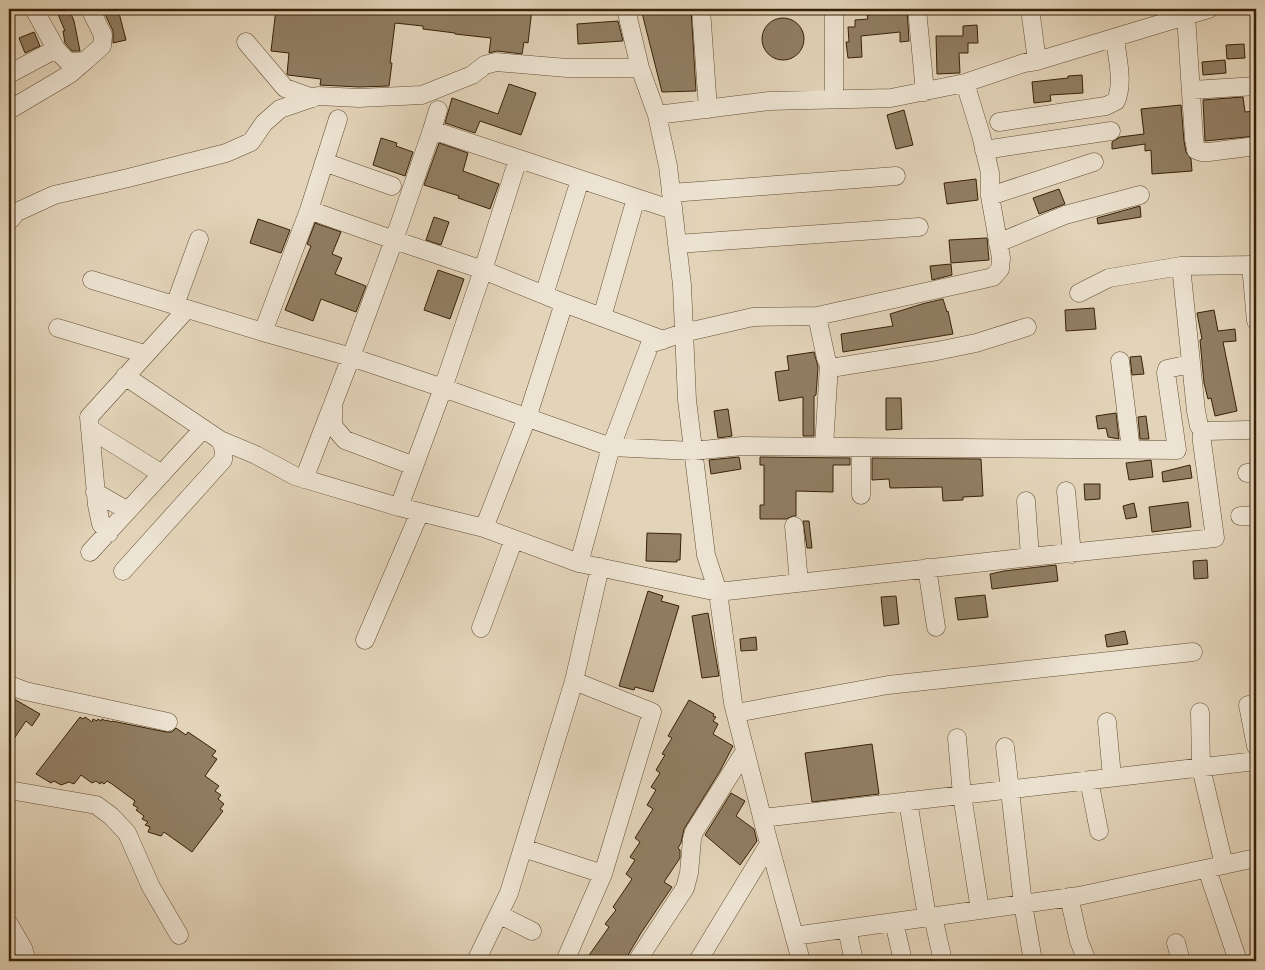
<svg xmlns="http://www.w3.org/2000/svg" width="1265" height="970" viewBox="0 0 1265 970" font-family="'Libre Caslon Text',serif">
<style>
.building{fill:#917e63;stroke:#382106}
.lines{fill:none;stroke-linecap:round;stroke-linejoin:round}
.street-casing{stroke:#634e33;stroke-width:19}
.street{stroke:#ede3d2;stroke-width:18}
</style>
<rect width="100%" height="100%" fill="#e3d4b9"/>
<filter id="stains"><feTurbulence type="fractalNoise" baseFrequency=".004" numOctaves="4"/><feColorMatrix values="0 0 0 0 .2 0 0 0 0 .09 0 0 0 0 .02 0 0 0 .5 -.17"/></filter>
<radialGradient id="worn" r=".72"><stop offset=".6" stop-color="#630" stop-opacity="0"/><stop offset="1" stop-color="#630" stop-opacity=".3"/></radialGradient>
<path class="building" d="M65 9H69L74 21 80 51H72L65 43 63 31H65L57 12Z
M118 9 126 40 113 43V31L104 12Z
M276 9H532L528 43 524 42 522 54 497 51 489 53 491 38 455 34V33L423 29V26L395 23 390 63H392L389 86 359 87 320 85 321 79 288 75 287 74 289 53 271 51Z
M641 9H691L696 91 662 92Z
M885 9H907L909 41 900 42V32L861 36 862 57 848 58 846 42H849L848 27H855V20L868 19 867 15 886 13Z
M762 39a21 21 0 1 1 42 0a21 21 0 1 1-42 0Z
M618 21 623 41 578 44 577 24Z
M977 25 978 43H968V53H959L960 73 937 74 936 36H963V26Z
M34 32 40 46 25 53 19 38Z
M1244 44 1245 58 1227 59 1226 45Z
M1225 60 1226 73 1203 75 1202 62Z
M1082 75 1083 93 1050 95 1051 101 1034 103 1032 82 1068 78V76Z
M509 84 536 93 521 135 480 121 475 133 445 123 452 98 498 114Z
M1243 97 1245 112 1256 111V136L1205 141 1203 100Z
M1181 105 1184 141 1186 152 1191 159 1192 171 1152 174 1151 150 1145 151V144L1112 149V142L1120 137 1144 134 1141 109Z
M904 110 913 145 896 149 887 115Z
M381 138 397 143 396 146 413 152 405 176 373 165Z
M439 143 468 153 463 171 499 184 490 209 458 198 459 196 424 185Z
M976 179 978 200 947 204 944 183Z
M1059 189 1065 204 1039 214 1033 198Z
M1140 206 1141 217 1098 224 1097 218Z
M434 217 449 222 441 245 426 240Z
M258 219 290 230 281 253 250 243Z
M315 223 341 232 332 254 342 258 335 274 366 286 356 312 321 299 313 321 285 310 311 246 307 244Z
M987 238 989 260 951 263 949 240Z
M951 264 952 275 932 280 930 266Z
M438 270 464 279 450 319 424 310Z
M943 299 947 312 948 311 953 334 843 352 841 334 893 326 890 314 922 304Z
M1094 308 1096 329 1066 331 1065 310Z
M1214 310 1218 331 1235 329 1236 341 1223 342 1237 411 1215 416 1211 398 1208 399 1204 383 1200 340 1202 339 1197 313Z
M814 352 818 367 816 395 814 396V436H803V397L779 401 775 372 789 370 787 356Z
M1141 356 1144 374 1132 375 1130 357Z
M886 398H901L902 429 886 430Z
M728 409 732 436 718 438 714 411Z
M1116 413 1119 439 1108 437 1106 428 1098 429 1096 416Z
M1146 416 1149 439H1140L1138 417Z
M739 457 741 469 711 474 709 460Z
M760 457 850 458V465H833V492L796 491V516H793L786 519H760V505H764V465H760Z
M872 458 981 459 983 496 963 497V500L943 501 942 487 890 488 889 479 872 480Z
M1151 460 1153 477 1129 480 1126 463Z
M1190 465 1192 478 1163 482 1162 472Z
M1084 484H1100V499L1085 500Z
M1188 502 1191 527 1152 532 1149 507Z
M1134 503 1137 517 1126 519 1123 506Z
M803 521H809L812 548H807Z
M647 533 681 534 680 560H677V562L646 561Z
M1207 560 1208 578 1194 579 1193 561Z
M1056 565 1058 581 992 589 990 574 1004 571Z
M648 591 663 596 661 601 679 606 653 692 635 687 634 690 619 686Z
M985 595 988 617 958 620 955 598Z
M896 596 899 624 884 626 881 597Z
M708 613 719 676 702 678 692 616Z
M1125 631 1128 644 1107 647 1105 635Z
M756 637 757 650 741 651 740 639Z
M9 696 40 714 32 726 26 721 9 746Z
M689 700 714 714 713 716 716 717 713 721 718 724 713 734 733 746 720 771 684 829 681 843 678 848 680 850V858L664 882 672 887 641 933 628 955 627 961H585L609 927 605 924 616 910 613 907 632 879 626 874 635 860 630 857 640 842 635 838 653 809 647 805 656 790 651 787 660 773 656 770 665 755 662 754 672 738 668 736Z
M80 717 83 719 85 717 92 722 93 719 97 721 98 719 101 721 102 719 106 721 107 720 111 722 112 721 166 732H172L176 728 186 735 188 732 216 751 212 756 217 759 205 776 219 786 215 791 221 795 218 799 224 804 220 809 223 811 192 852 164 832 161 836 148 832 150 827 145 825 148 822 142 819 144 816 136 810 138 808 133 805 135 801 112 784 107 781 104 784 101 782 100 784 96 781 92 783 81 775 74 784 69 782 61 785 54 781 51 783 36 774Z
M872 744 879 794 812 802 805 753Z
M731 793 745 801 736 816 754 829 757 841 740 865 705 835Z"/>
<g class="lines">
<defs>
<path id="street" d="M34 9 56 49 68 62 85 61 102 46 103 35 90 9
M626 9 640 68 657 115 769 101 891 98 965 83 1024 63 1037 61 1209 9
M701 9 708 109
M834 9V99
M917 9 925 92
M1030 9 1037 61
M1186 15 1194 139 1196 150 1201 152H1209L1256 146
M246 42 285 88 313 98
M9 74 56 49
M965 83 981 135 990 173V196L1001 258 1000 269 993 277 817 316 753 317 683 333 650 344 611 447 579 563 718 592 1030 557 1215 538 1202 442V429
M1192 90 1256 86
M9 110 70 74 85 61
M657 115 668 166 682 285 687 400 706 555 718 592 733 703 764 825 801 961
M999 122 1106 106 1116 101C1124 82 1117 58 1115 38
M432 130 438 110
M984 150 1111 131
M518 159 483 270 564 303 663 340
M324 162 392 186
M671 193 896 176
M990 196 1094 162
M309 210 338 119
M9 221 17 212 54 195 128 178 226 153 251 142 264 123 280 109 318 96 359 98 422 95 472 75 485 65 496 62 567 68H640
M394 240 483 270 443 388 351 357Z
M998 243 1065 215 1140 195
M677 244 919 227
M1251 265 1256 321
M1181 266 1196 411 1199 426 1202 429 1207 431 1248 430
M92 280 263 332
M1079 293 1109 278 1181 266 1256 265
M544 295 580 180
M175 305 199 239
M817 316 826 358 829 365 837 367 937 351 976 343 1027 327
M602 317 636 198
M58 328 145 354
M1120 361 1131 450
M90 429 162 474
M220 440 256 455 295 476 399 507
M824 447 829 365
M861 447V495
M414 466 345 440 333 426V404L351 357 263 332 309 210 394 240 432 130 673 210
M1247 473 1256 472
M304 479 331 409
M1066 491 1072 554
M95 492 128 511
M1026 501 1030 557
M1240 516H1256
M794 526 799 583
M484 528 527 418 564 303
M109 533 101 524 97 505 89 417 187 309
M90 552 202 430
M579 563 484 528 399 507 443 388 611 447 693 451 742 446 1177 450 1166 373 1167 369 1190 364
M927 568 936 627
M123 571 223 460 224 449 220 440 125 376
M481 628 514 539
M365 640 420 512
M9 685 25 691 168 722
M1248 705 1256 746
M1200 712 1201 768 1224 865
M736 713 888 685 1193 652
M1107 722 1112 777
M957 738 962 795 980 910
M1005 747 1023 904 1033 961
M1089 780 1099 831
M9 790 96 805 111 816 127 833 151 887 179 935
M908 801 927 917
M762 818 1256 761
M523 848 603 874
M1207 869 1238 961
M1069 897 1079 941 1087 961
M500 915 532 931
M933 917 943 961
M894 922 903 961
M9 924 23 948 27 961
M847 929 854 961
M794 936 1079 896 1256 858
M1176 943 1181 961
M476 961 509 893 574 681 600 567
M565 961 603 874 652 712 574 681
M637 961 685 888 689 873 692 839 694 832 745 751
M698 961 769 844"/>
</defs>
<use href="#street" class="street-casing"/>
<use href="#street" class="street"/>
</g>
<rect width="1265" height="970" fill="none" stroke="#e3d4b9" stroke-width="30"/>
<rect x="10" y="10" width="1245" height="950" fill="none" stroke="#382106" stroke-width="2.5"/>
<rect x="15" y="15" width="1235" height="940" fill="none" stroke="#382106"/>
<rect width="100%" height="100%" filter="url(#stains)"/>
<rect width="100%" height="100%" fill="url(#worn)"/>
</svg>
